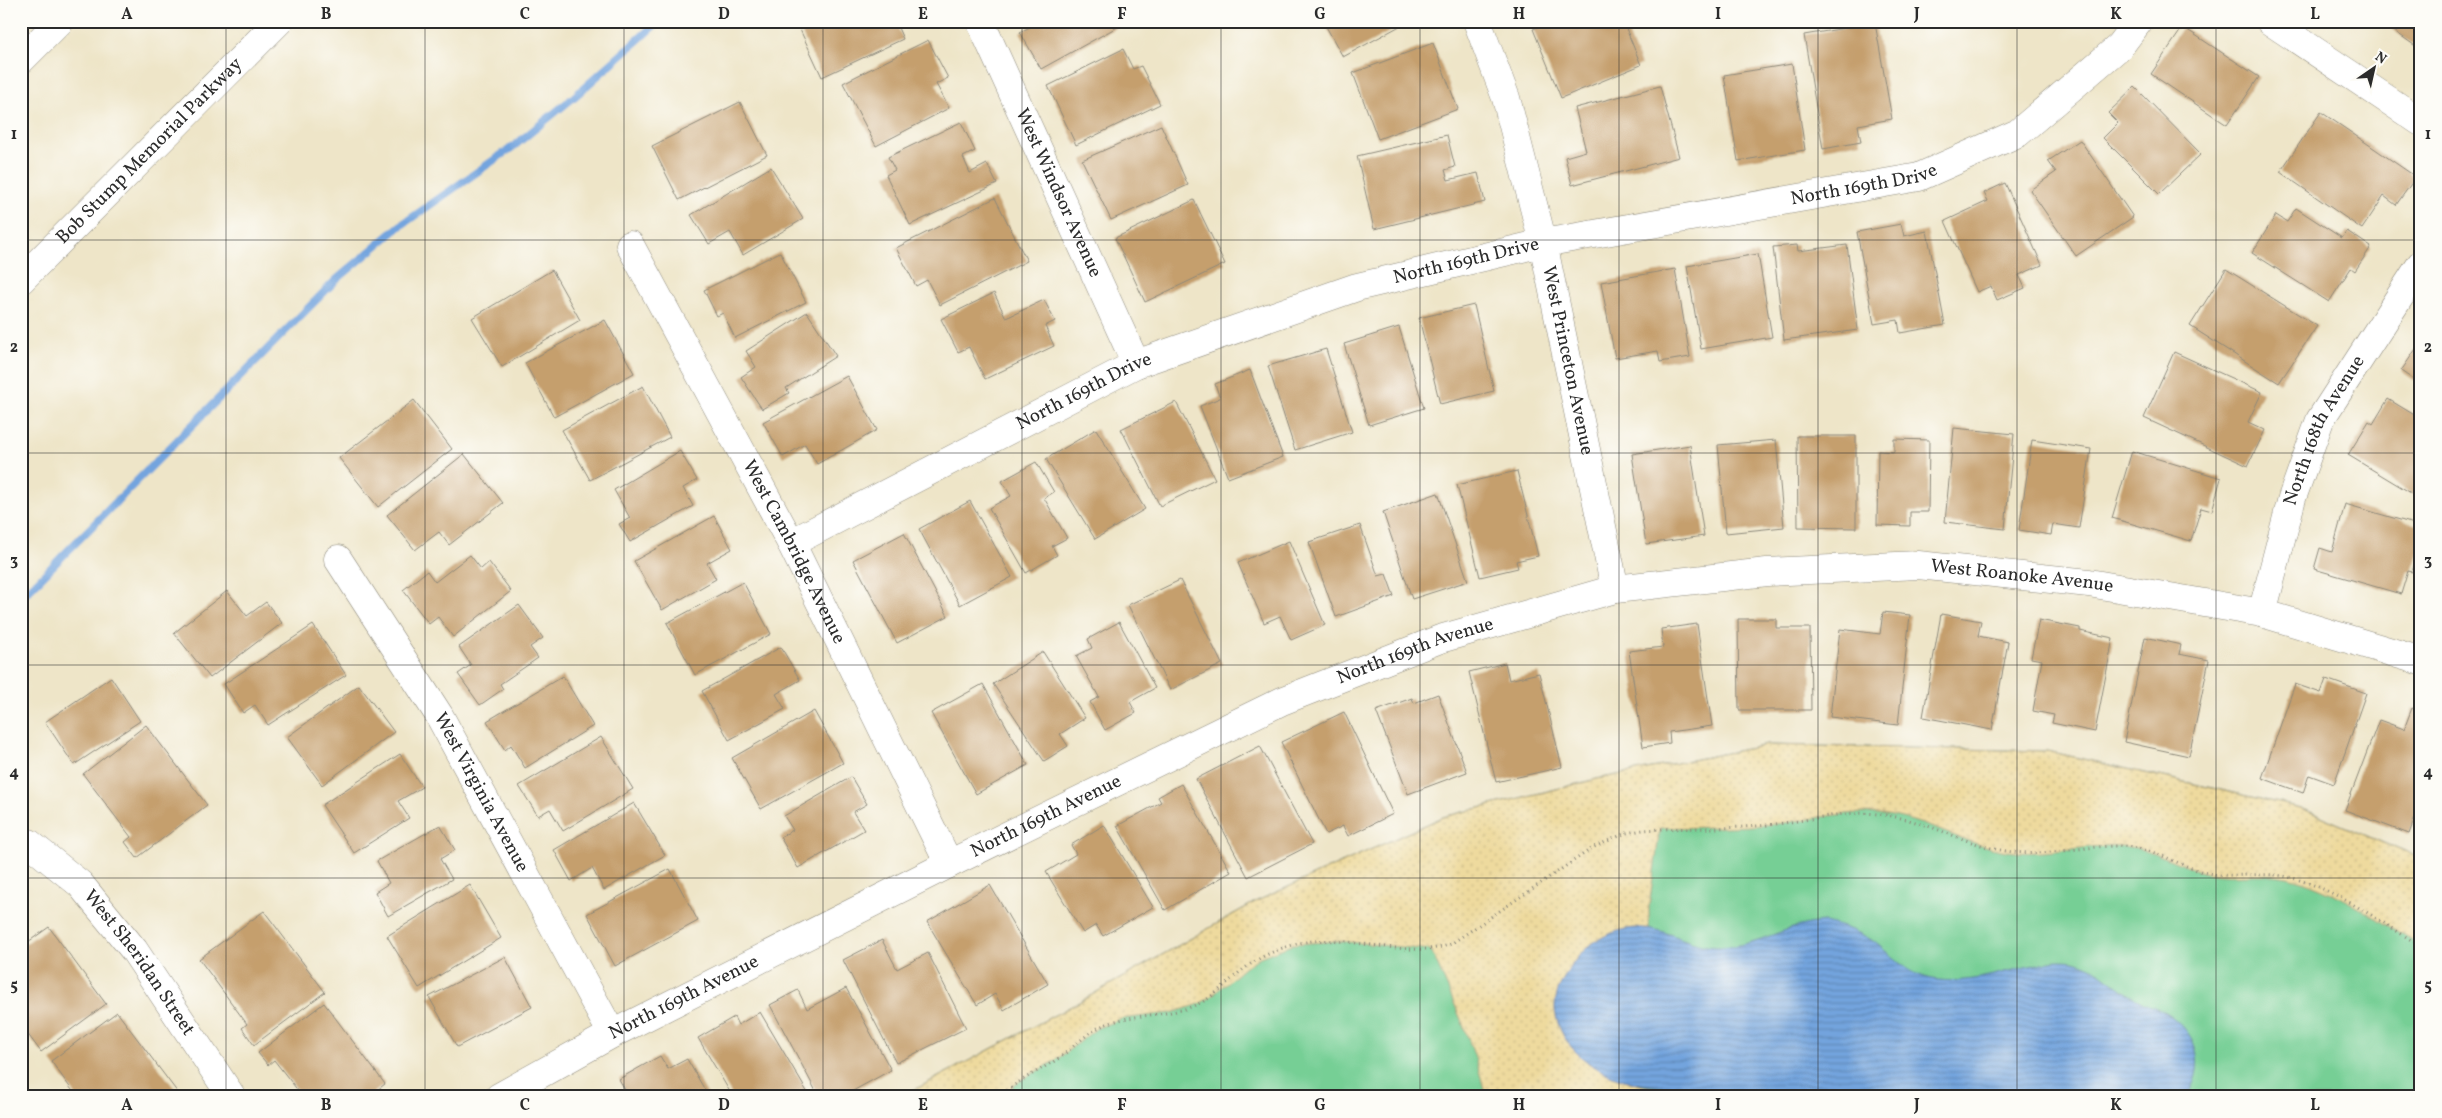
<svg xmlns="http://www.w3.org/2000/svg" width="2442" height="1118" viewBox="0 0 2442 1118" font-family="Vollkorn,serif">
<style>
.green{fill:#76cf95;stroke:#507d60}
.sand{fill:url(#sand-dots);stroke:#8c8264}
.water{fill:url(#water-rules);stroke:#4f6884}
.lines{fill:none;stroke-linecap:round;stroke-linejoin:round}
.stream{stroke:#73a4de;stroke-width:8}
.building{fill:#c59f6d}
.minor-casing{stroke:#8c887a;stroke-width:29}
.motorway-casing{stroke:#8c887a;stroke-width:29}
.path{stroke:#8c887a;stroke-width:3;stroke-dasharray:1 4;stroke-linecap:butt}
.minor{stroke:#fff;stroke-width:28}
.motorway{stroke:#fff;stroke-width:28}
.grid{fill:none;stroke:#2b2b2b;stroke-width:1;stroke-opacity:0.55}
.labels{text-anchor:middle;dominant-baseline:central;stroke-width:4;stroke-linejoin:round;paint-order:stroke}
.street-label{font-size:19px;fill:#2b2b2b;stroke:#fdfcf7}
.neatline{fill:none;stroke:#2b2b2b;stroke-width:2}
.grid-label{font-size:16px;text-anchor:middle;font-weight:bold;fill:#2b2b2b}
</style>
<defs>
<pattern id="sand-dots" width="8" height="8" patternUnits="userSpaceOnUse" patternTransform="scale(1.25)"><rect width="8" height="8" fill="#eeda9e"/><path d="M2 2h.1M6 6h.1" fill="none" stroke="#cb8" stroke-width="1.8" stroke-linecap="round"/></pattern>
<pattern id="water-rules" width="6" height="5" patternUnits="userSpaceOnUse" patternTransform="scale(1.25)"><rect width="6" height="5" fill="#73a4de"/><path d="M0 2.5h6" fill="none" stroke="#5f86b4"/></pattern>
</defs>
<rect width="100%" height="100%" fill="#fdfcf7"/>
<filter id="ink" filterUnits="userSpaceOnUse"><feTurbulence type="fractalNoise" baseFrequency=".02" numOctaves="2"/><feDisplacementMap in="SourceGraphic" scale="10" xChannelSelector="R" yChannelSelector="G"/><feConvolveMatrix kernelMatrix="1 2 1 2 8 2 1 2 1" color-interpolation-filters="sRGB"/></filter>
<filter id="wash" filterUnits="userSpaceOnUse"><feTurbulence type="fractalNoise" baseFrequency=".0096" numOctaves="4" result="noise"/><feDisplacementMap in="SourceGraphic" scale="20" xChannelSelector="R" yChannelSelector="G"/><feGaussianBlur stdDeviation="1.12" result="paint"/><feColorMatrix in="noise" values="0 0 0 0 0 0 0 0 0 0 0 0 0 0 0 0 0 1.4 0 .05"/><feComposite in="paint" operator="in"/></filter>
<g filter="url(#wash)">
<rect width="100%" height="100%" fill="#eee5c8"/>
<path class="green" d="M1767 745 2047 751 2301 808 2421 859V1097H901L1083 1000 1255 902 1443 817 1597 779Z"/>
<path class="sand" d="M1767 745 2047 751 2301 808 2421 859V946C2381 922 2333 887 2287 877 2261 871 2235 879 2208 873 2178 866 2154 848 2122 846 2086 844 2051 855 2015 852 1970 848 1930 821 1886 815 1848 809 1812 820 1775 824 1737 828 1698 827 1660 828L1649 907V929H1630L1577 958 1565 976 1558 991 1588 1063C1612 1076 1636 1087 1664 1089 1693 1090 1721 1089 1749 1097H1486C1474 1045 1452 998 1431 950L1339 941 1294 944 1260 957 1245 967 1208 999 1197 1005 1171 1013 1121 1019 1097 1028 1055 1061 1023 1079 999 1097H901L1083 1000 1255 902 1443 817 1597 779Z"/>
<path class="water" d="M1824 922C1842 926 1858 931 1873 941 1893 956 1908 975 1933 979 1966 985 1998 973 2030 966 2039 964 2050 960 2060 960 2094 960 2106 979 2132 996 2141 1003 2153 1006 2163 1011 2196 1030 2209 1063 2186 1097H1749C1701 1083 1654 1095 1608 1074 1581 1061 1559 1041 1555 1010 1554 994 1563 978 1572 965 1591 936 1627 921 1661 931 1682 938 1700 948 1722 947 1759 946 1786 924 1824 922Z"/>
<g class="lines">
<path class="stream" d="M21 598 335 281 400 226 514 146 574 97 659 21"/>
</g>
<g id="blocks">
<path class="building" d="M796 21H895L903 39 822 77Z
M1027 21H1117L1119 26 1041 69 1020 32 1030 27Z
M1323 21H1409L1343 57Z
M1552 21H1623L1641 65 1561 98 1533 29Z
M2395 21H2421V50L2390 28Z
M1875 23 1892 119 1858 125 1861 142 1823 149 1804 35Z
M2183 27 2259 77 2227 125 2151 74Z
M928 40 948 78 936 84 949 108 876 146 843 83Z
M1433 43 1458 109 1378 139 1353 73Z
M1123 49 1133 69 1141 66 1160 104 1076 145 1048 86Z
M1792 64 1805 150 1738 161 1724 75Z
M1660 86 1679 157 1572 185 1565 157 1586 151 1575 108Z
M2135 87 2201 154 2159 194 2103 138 2118 123 2108 113Z
M740 102 767 155 679 200 652 146Z
M2321 112 2416 177 2396 205 2384 196 2362 229 2280 172Z
M961 122 975 151 963 157 970 173 987 164 997 184 910 225 886 175 895 170 888 157Z
M1161 125 1188 185 1111 220 1082 160Z
M1447 135 1455 167 1445 170 1448 180 1478 173 1485 202 1374 229 1357 156Z
M2080 140 2133 217 2076 256 2030 190 2056 172 2048 161Z
M771 167 803 219 743 255 730 232 709 244 691 215Z
M2005 183 2042 265 2019 275 2025 288 1997 300 1991 286 1977 292 1945 221 1988 201 1984 193Z
M995 198 1027 261 940 305 927 280 916 286 896 248Z
M1194 200 1225 264 1145 302 1115 238Z
M2296 208 2342 238 2347 231 2371 247 2355 271 2351 268 2329 302 2252 253 2276 215 2287 222Z
M1901 224 1904 236 1927 231 1945 325 1900 333 1898 320 1874 324 1857 232Z
M1797 245 1798 251 1847 245 1858 330 1784 340 1773 247Z
M780 252 806 302 735 338 723 313 717 316 704 290Z
M1758 254 1772 337 1701 349 1687 266Z
M1675 269 1690 357 1660 362 1658 351 1615 358 1601 282Z
M2226 269 2317 326 2279 383 2190 326Z
M552 270 580 320 502 367 472 318Z
M994 293 1006 318 1044 300 1055 321 1045 326 1054 346 985 379 969 347 958 352 941 319Z
M1474 305 1494 391 1440 404 1419 318Z
M807 312 836 356 786 388 789 393 762 409 741 377 756 367 746 351Z
M605 320 634 373 554 417 525 363Z
M1399 327 1424 408 1369 425 1344 344Z
M2418 346 2421 347V385L2401 371Z
M1326 349 1352 432 1295 450 1268 366Z
M2174 352 2262 392 2248 422 2265 430 2248 466 2144 418Z
M1250 370 1283 457 1228 478 1200 406 1220 398 1215 384Z
M847 376 877 430 817 464 805 444 783 457 763 422Z
M643 386 670 437 590 480 562 430Z
M2388 399 2421 419V499L2348 455 2369 421 2373 424Z
M414 400 452 449 378 507 339 458Z
M1176 402 1215 479 1160 506 1121 429Z
M1954 428 2014 434 2005 529 1945 522Z
M1096 429 1145 509 1095 539 1046 459Z
M1797 436H1856V528L1798 527Z
M1894 439 1929 440 1928 512H1910V526L1877 525 1878 451 1894 452Z
M1776 440 1784 527 1726 533 1718 445Z
M2032 440 2091 449 2079 528 2053 524 2051 535 2019 530Z
M1690 445 1704 536 1646 544 1632 454Z
M680 451 697 480 683 488 693 506 630 542 619 524 630 518 614 490Z
M2132 451 2221 478 2212 511 2201 508 2191 541 2112 518Z
M464 454 503 503 449 545 439 532 415 550 387 515Z
M1036 462 1054 492 1044 498 1067 538 1052 546 1057 555 1026 573 989 508 1011 496 1002 481Z
M1517 471 1538 556 1516 561 1518 568 1480 577 1457 485Z
M1438 493 1468 581 1412 599 1383 512Z
M970 501 1012 577 960 605 919 529Z
M2345 504 2421 526V543L2412 572 2408 571 2401 594 2314 569 2320 548 2332 552Z
M714 516 732 549 707 563 716 579 662 610 634 561Z
M1360 525 1378 576 1386 574 1394 596 1336 617 1309 542Z
M904 533 948 616 897 643 853 560Z
M1289 541 1325 625 1291 640 1280 616 1264 623 1238 563Z
M470 555 481 569 489 562 511 591 453 637 438 617 429 624 403 590 427 571 435 582Z
M1180 580 1222 664 1170 690 1128 605Z
M743 582 771 634 695 675 667 623Z
M227 591 247 616 266 602 282 623 210 678 174 633Z
M519 605 543 638 530 647 538 658 500 684 503 689 480 705 458 674 471 665 459 647Z
M1883 612 1910 615 1898 725 1830 717 1840 629 1880 634Z
M1941 614 1981 621 1978 636 2008 642 1992 730 1923 717Z
M1738 619H1776V628H1810L1811 710H1739Z
M2039 620 2080 628V631L2113 638 2095 732 2052 723 2054 715 2033 711 2042 660 2031 658Z
M1119 622 1155 688 1130 702 1136 713 1105 730 1090 702 1099 697 1076 656 1092 648 1088 639Z
M1697 624 1712 726 1669 732 1670 743 1643 747 1629 651 1663 647 1661 629Z
M313 625 346 675 268 725 255 705 243 713 224 684Z
M2145 637 2181 645 2179 654 2209 660 2189 756 2124 742Z
M781 647 800 680 776 694 785 709 729 740 702 691Z
M1043 652 1085 718 1060 734 1068 746 1044 761 993 684Z
M1505 663 1509 680 1539 673 1562 767 1496 782 1469 672Z
M563 676 593 726 525 768 511 745 505 750 487 721Z
M111 677 140 721 74 765 45 722Z
M2326 679 2366 693 2334 784 2309 775 2303 793 2262 778 2295 684 2321 693Z
M983 684 1028 765 976 794 931 713Z
M359 685 394 732 322 785 287 737Z
M1438 694 1467 772 1408 794 1376 711 1412 698 1414 703Z
M2412 708 2421 712V802L2409 834 2345 810 2379 720 2404 729Z
M814 711 843 763 761 809 732 758Z
M1344 712 1393 814 1348 836 1343 826 1326 834 1281 742Z
M146 725 207 805 137 858 125 842 131 837 83 774Z
M601 737 633 789 563 831 550 809 538 816 519 786Z
M1260 746 1312 844 1248 877 1196 779Z
M400 754 422 787 398 801 409 818 354 853 322 805Z
M851 777 867 804 853 812 864 830 798 868 780 837 793 830 784 816Z
M1181 784 1231 872 1165 910 1117 826 1161 802 1158 797Z
M634 803 665 855 604 890 592 868 571 881 554 850Z
M440 825 455 850 440 859 452 879 388 916 375 892 389 883 377 861Z
M1104 825 1153 907 1103 936 1096 925 1083 933 1046 872 1076 854 1071 845Z
M670 869 698 921 615 966 587 914Z
M470 885 501 938 419 988 387 936Z
M990 885 1048 984 1004 1010 995 994 977 1005 927 922Z
M264 911 325 992 254 1045 242 1028 247 1024 199 959Z
M49 927 106 1004 41 1052 21 1025V947Z
M882 940 897 969 928 953 966 1028 896 1063 843 960Z
M505 957 532 1007 457 1047 429 997Z
M846 988 891 1070 842 1097H819L770 1005 798 990 807 1009Z
M324 1003 385 1084 368 1097H303L274 1060 268 1065 258 1053Z
M117 1012 178 1093 173 1097H77L51 1061Z
M760 1012 809 1095 805 1097H733L698 1038 734 1017 738 1025Z
M660 1056 668 1069 687 1059 709 1097H629L619 1079Z
M613 1090 616 1097H600Z"/>
</g>
</g>
<g filter="url(#ink)">
<use href="#blocks" fill-opacity="0" stroke="#8c887a" stroke-width="1"/>
<g class="lines">
<defs>
<g id="minor">
<path id="s1" d="M980 21 1136 364"/>
<path id="s2" d="M1477 21 1506 98 1543 243 1615 589"/>
<path d="M2270 21 2421 122"/>
<path id="s3" d="M630 245 791 543 949 864"/>
<path id="s4" d="M791 543 1136 364 1357 287 1543 243 1919 177 2018 133 2120 46 2139 21"/>
<path id="s5" d="M338 559 439 715 612 1034"/>
<path id="s6" d="M2262 613 2292 498 2320 420 2421 264"/>
<path id="s7" d="M29 843 80 884 134 950 232 1097"/>
<path id="s8" d="M499 1097 612 1034 949 864 1282 701 1440 639 1615 589 1767 572 1918 565 2089 583 2262 613 2421 661"/>
</g>
<g id="motorway">
<path d="M21 60 60 21"/>
<path id="s9" d="M21 280 279 21"/>
</g>
</defs>
<use href="#minor" class="minor-casing"/>
<use href="#motorway" class="motorway-casing"/>
<path class="path" d="M999 1097C1017 1081 1037 1072 1056 1060 1074 1048 1088 1030 1109 1023 1138 1013 1170 1017 1198 1004 1212 998 1222 987 1234 977 1256 957 1283 945 1312 941 1355 937 1413 959 1451 944L1594 847 1626 833 1643 830C1687 827 1732 830 1776 824 1813 820 1848 809 1885 815 1929 821 1969 847 2013 852 2049 856 2083 846 2119 846 2152 846 2176 865 2207 873 2234 879 2261 871 2288 877 2333 887 2381 922 2421 946"/>
<use href="#minor" class="minor"/>
<use href="#motorway" class="motorway"/>
</g>
</g>
<path class="grid" d="M226 21V1097M425 21V1097M624 21V1097M823 21V1097M1022 21V1097M1221 21V1097M1420 21V1097M1619 21V1097M1818 21V1097M2017 21V1097M2216 21V1097M21 240H2421M21 453H2421M21 665H2421M21 878H2421"/>
<g class="labels">
<g class="street-label">
<text stroke="none"><textPath href="#s9" startOffset="182">Bob Stump Memorial Parkway</textPath></text>
<text stroke="none"><textPath href="#s4" startOffset="1140">North 169th Drive</textPath></text>
<text stroke="none"><textPath href="#s1" startOffset="189">West Windsor Avenue</textPath></text>
<text stroke="none"><textPath href="#s4" startOffset="735">North 169th Drive</textPath></text>
<text stroke="none"><textPath href="#s2" startOffset="352">West Princeton Avenue</textPath></text>
<text stroke="none"><textPath href="#s4" startOffset="330">North 169th Drive</textPath></text>
<text stroke="none"><textPath href="#s6" startOffset="194">North 168th Avenue</textPath></text>
<text stroke="none"><textPath href="#s3" startOffset="348">West Cambridge Avenue</textPath></text>
<text stroke="none"><textPath href="#s8" startOffset="1638">West Roanoke Avenue</textPath></text>
<text stroke="none"><textPath href="#s8" startOffset="1020">North 169th Avenue</textPath></text>
<text stroke="none"><textPath href="#s5" startOffset="274">West Virginia Avenue</textPath></text>
<text stroke="none"><textPath href="#s8" startOffset="615">North 169th Avenue</textPath></text>
<text stroke="none"><textPath href="#s7" startOffset="164">West Sheridan Street</textPath></text>
<text stroke="none"><textPath href="#s8" startOffset="210">North 169th Avenue</textPath></text>
</g>
</g>
<rect width="2442" height="1118" fill="none" stroke="#fdfcf7" stroke-width="55"/>
<g transform="translate(2374 68) rotate(34)" stroke="#fdfcf7" stroke-width="4" paint-order="stroke">
<path d="M0-4L9 19L0 12L-9 19Z" fill="#2b2b2b"/>
<text y="-8" font-size="14" font-weight="bold" text-anchor="middle" fill="#2b2b2b">N</text>
</g>
<rect x="28" y="28" width="2386" height="1062" class="neatline"/>
<g class="grid-label">
<text x="127" y="19">A</text>
<text x="326" y="19">B</text>
<text x="525" y="19">C</text>
<text x="724" y="19">D</text>
<text x="923" y="19">E</text>
<text x="1122" y="19">F</text>
<text x="1320" y="19">G</text>
<text x="1519" y="19">H</text>
<text x="1718" y="19">I</text>
<text x="1917" y="19">J</text>
<text x="2116" y="19">K</text>
<text x="2315" y="19">L</text>
<text x="14" y="139">1</text>
<text x="2428" y="139">1</text>
<text x="14" y="352">2</text>
<text x="2428" y="352">2</text>
<text x="14" y="565">3</text>
<text x="2428" y="565">3</text>
<text x="14" y="777">4</text>
<text x="2428" y="777">4</text>
<text x="14" y="990">5</text>
<text x="2428" y="990">5</text>
<text x="127" y="1110">A</text>
<text x="326" y="1110">B</text>
<text x="525" y="1110">C</text>
<text x="724" y="1110">D</text>
<text x="923" y="1110">E</text>
<text x="1122" y="1110">F</text>
<text x="1320" y="1110">G</text>
<text x="1519" y="1110">H</text>
<text x="1718" y="1110">I</text>
<text x="1917" y="1110">J</text>
<text x="2116" y="1110">K</text>
<text x="2315" y="1110">L</text>
</g>
</svg>
